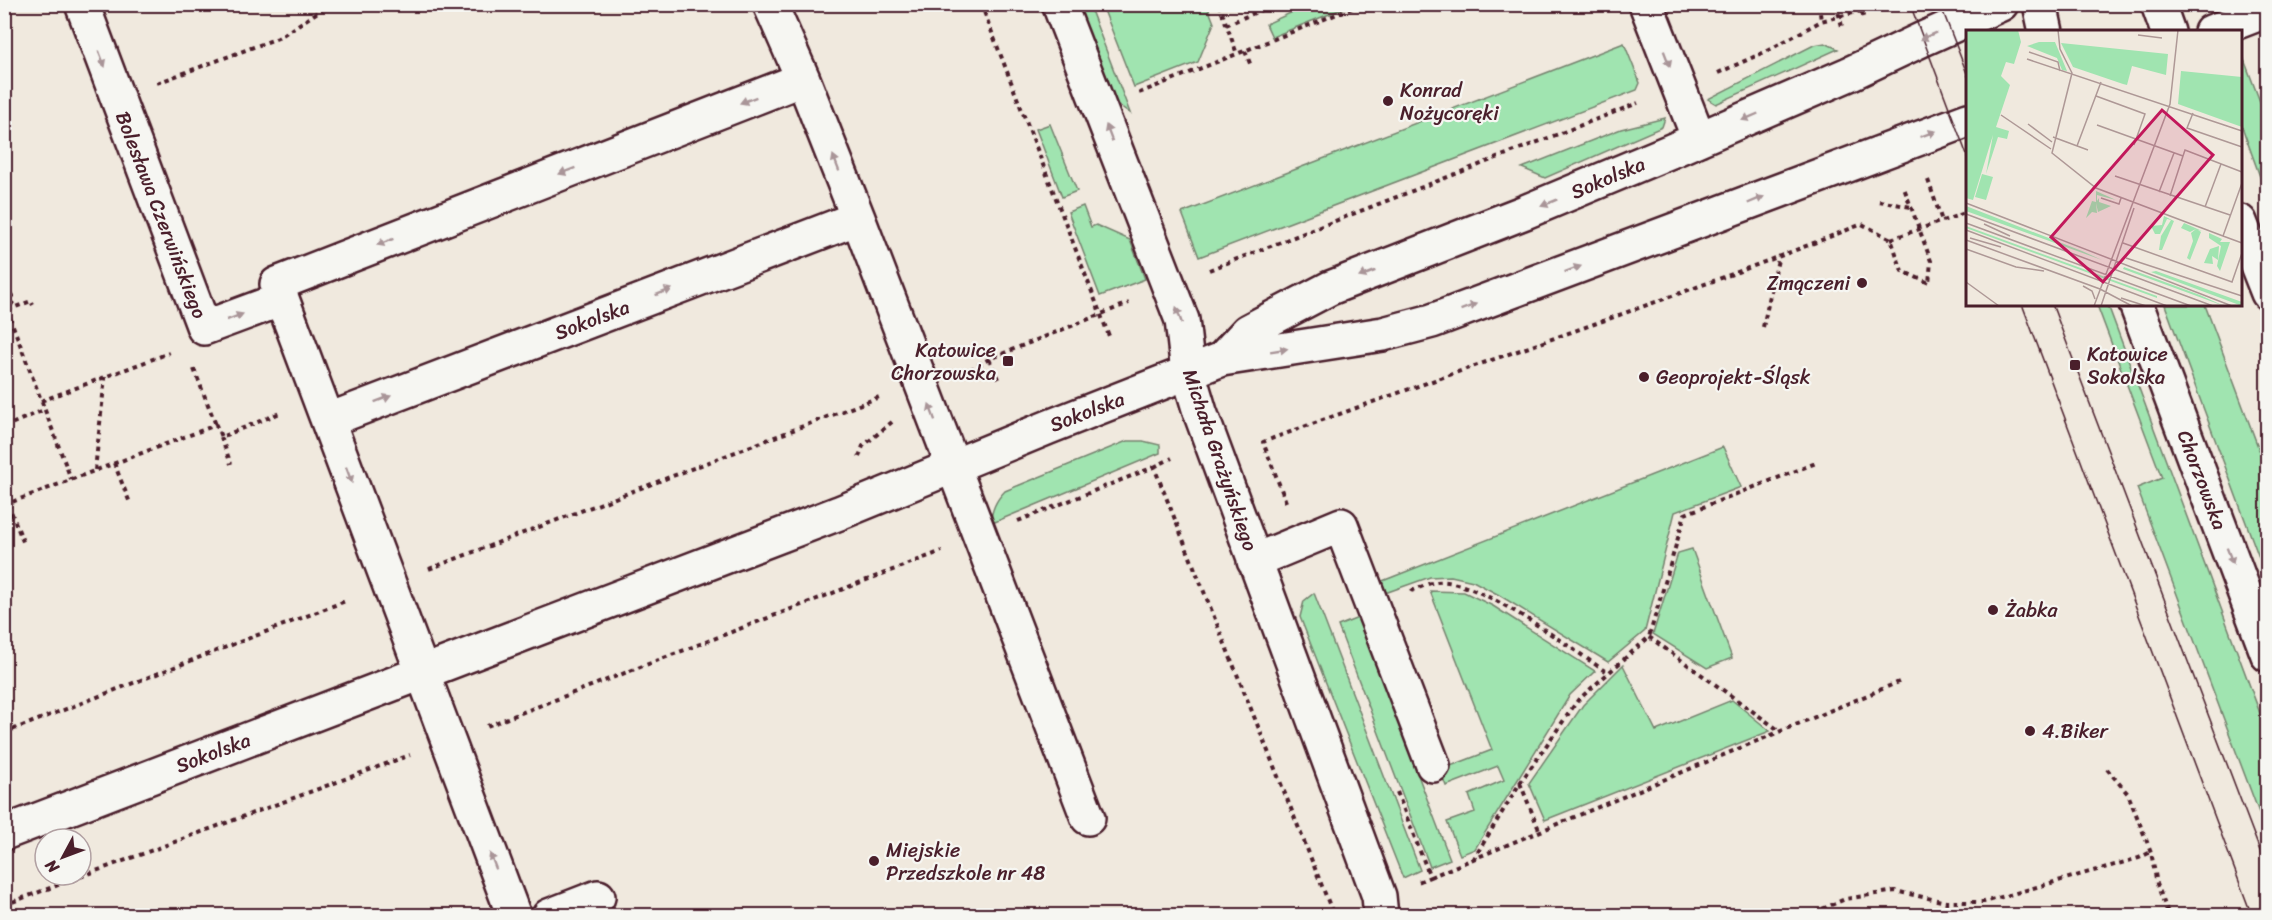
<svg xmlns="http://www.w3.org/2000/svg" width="2272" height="920" viewBox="0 0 2272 920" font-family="Sriracha,sans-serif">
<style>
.green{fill:#a0e4b0;stroke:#75826e;stroke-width:1.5}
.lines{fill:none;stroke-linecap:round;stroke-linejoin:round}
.minor-casing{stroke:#4a1f2b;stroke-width:38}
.major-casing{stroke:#4a1f2b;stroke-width:38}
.path{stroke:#4a1f2b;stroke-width:4;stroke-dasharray:4.5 4.5;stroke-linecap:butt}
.minor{stroke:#f6f6f2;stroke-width:33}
.major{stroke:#f6f6f2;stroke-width:33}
.tram{stroke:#4a1f2b;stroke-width:1.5}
.oneway{fill:#a99598}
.poi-dot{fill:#4a1f2b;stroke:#f6f6f2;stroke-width:2}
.labels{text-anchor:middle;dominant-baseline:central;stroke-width:4.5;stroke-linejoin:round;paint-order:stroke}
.poi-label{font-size:20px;fill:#4a1f2b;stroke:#f6f6f2;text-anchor:start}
.street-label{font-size:20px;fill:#4a1f2b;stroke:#f6f6f2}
.inset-road{fill:none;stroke:#ae9896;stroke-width:1.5}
.view{fill:#c2185b;fill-opacity:0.15;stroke:#c2185b;stroke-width:3}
.inset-edge{fill:none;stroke:#4a1f2b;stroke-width:3}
</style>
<rect width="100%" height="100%" fill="#f0e9de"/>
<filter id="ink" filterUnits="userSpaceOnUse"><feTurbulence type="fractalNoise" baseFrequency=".0167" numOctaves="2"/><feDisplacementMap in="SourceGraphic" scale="12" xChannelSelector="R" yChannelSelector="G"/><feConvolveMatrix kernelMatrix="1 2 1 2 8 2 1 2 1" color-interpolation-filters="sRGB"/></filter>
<g filter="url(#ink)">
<path class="green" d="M1073 5H1089L1130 113 1110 99Z
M1102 5H1207L1214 23 1198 62 1134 87Z
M1308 5H1352L1272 37 1266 24Z
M1624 43 1640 83 1637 90 1199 257 1182 213Z
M1825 43 1838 49 1716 104 1708 99 1814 45Z
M2240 49 2267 120V196L2241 124Z
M1665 118 1662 127 1545 178 1522 168 1621 129Z
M1050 124 1077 191 1062 197 1036 129Z
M1083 206 1091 227 1096 225 1130 240 1145 279 1100 296 1068 212Z
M2097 305H2108L2267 732V834L2137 488 2162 478Z
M2165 305H2205L2267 471V579Z
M1127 441H1143L1160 445V453L990 524C992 510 995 501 1005 491Z
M1723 447 1741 487 1675 512 1645 631 1608 662 1499 595 1473 581 1451 576 1430 577 1385 593 1380 582Z
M1692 549 1732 658 1707 668 1653 634 1678 553Z
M1430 591 1464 592 1493 606 1595 671 1570 695 1475 849 1460 855 1447 822 1475 812 1469 795 1504 780 1498 766 1446 786 1440 770 1492 750Z
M1314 593 1420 870 1403 878 1300 617 1304 601Z
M1358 618 1450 859 1430 867 1338 626Z
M1623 665 1656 731 1732 700 1770 731 1545 820 1529 783 1583 705Z"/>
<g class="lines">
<defs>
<path id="minor" d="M82 4 204 328 282 299 514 916
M770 4 803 79 858 218 1088 818
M1059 4 1182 320 1188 372 1200 412 1379 896 1381 916
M1646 4 1699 139
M2211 32 2268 10
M282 299 277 284 803 79
M1222 359 1248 331 1330 288 1525 212 1671 151 1849 74 1923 39 2001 4
M329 420 858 218
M1254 561 1341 525 1433 765
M4 833 839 513 1049 427 1222 359 1383 334 1432 321 1968 120
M549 916 598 897"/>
<path id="major" d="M2040 4 2046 32
M2158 4 2168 32
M2240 222 2268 293
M2136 304 2268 655"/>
</defs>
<use href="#minor" class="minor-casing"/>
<use href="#major" class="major-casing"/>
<path class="path" d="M981 4 1109 336
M1219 4 1237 54
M1819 4 1821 21
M1836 4 1843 30
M1859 4 1864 19
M1226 25 1275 4
M1245 51 1251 66
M1718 73 1767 51 1821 21 1861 11
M157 83 278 38 330 4
M1139 93 1362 4
M1928 180 1942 221
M1879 201 1911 207
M1891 239 1968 212
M1209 270 1638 103
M4 277 14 301 7 310 71 479
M8 310 31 301 33 305
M1763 327 1779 255
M989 359 998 379
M194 369 216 425
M962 374 989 359 1129 303
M41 401 169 353
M4 427 44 410
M221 437 231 464
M859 457 863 446 892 422
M114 463 130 503
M1154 467 1172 458
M95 470 105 377
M1286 502 1263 442C1462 368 1665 303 1862 224L1891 239 1902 271 1929 283 1931 261 1904 188
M8 504 24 544
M4 505 216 425 221 437 280 413
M1018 521 1154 467 1334 916
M429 569 882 396
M1411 591C1419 588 1428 583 1437 582 1475 576 1573 650 1608 673
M1649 637 1780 731
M487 726 942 551
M4 733 348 600
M2107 769 2128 794 2151 852 2157 884 2169 916
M1520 783 1540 832
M1397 792 1430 877 1418 882
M1473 860 1520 783 1578 700 1649 637 1685 514 1816 463
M1430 877 1899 682
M4 905 410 755
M1806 916 1845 899 1895 891 1946 902H1984L2139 858 2151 852"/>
<use href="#minor" class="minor"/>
<use href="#major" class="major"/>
<path class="tram" d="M1910 4 1968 158
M1940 4 1968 76
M2022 304 2252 916
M2052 304 2268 872"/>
</g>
<defs><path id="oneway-solid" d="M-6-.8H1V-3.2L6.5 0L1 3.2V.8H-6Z" transform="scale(1.5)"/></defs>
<g class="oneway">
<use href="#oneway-solid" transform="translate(1928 36) rotate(156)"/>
<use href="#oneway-solid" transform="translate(102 59) rotate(69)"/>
<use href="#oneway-solid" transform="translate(1667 59) rotate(69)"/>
<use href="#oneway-solid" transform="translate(748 100) rotate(159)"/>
<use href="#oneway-solid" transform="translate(1750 117) rotate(157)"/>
<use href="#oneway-solid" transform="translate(1109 133) rotate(-111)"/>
<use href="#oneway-solid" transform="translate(1928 134) rotate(-20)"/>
<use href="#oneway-solid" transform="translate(836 163) rotate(-111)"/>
<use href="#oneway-solid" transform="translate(567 171) rotate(159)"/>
<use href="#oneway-solid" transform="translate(1756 200) rotate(-23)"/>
<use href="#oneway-solid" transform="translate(1549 203) rotate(157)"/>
<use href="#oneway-solid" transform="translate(385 242) rotate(159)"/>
<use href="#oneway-solid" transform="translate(1573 269) rotate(-20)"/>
<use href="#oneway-solid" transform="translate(1367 274) rotate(159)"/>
<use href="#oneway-solid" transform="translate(664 292) rotate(-21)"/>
<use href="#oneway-solid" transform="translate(1469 307) rotate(-20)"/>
<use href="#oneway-solid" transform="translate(1179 315) rotate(-109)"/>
<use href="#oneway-solid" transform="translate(235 317) rotate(-21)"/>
<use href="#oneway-solid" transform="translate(1279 350) rotate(-9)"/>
<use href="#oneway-solid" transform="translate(383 399) rotate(-21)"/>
<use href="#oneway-solid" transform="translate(932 412) rotate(-110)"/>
<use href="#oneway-solid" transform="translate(349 475) rotate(70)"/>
<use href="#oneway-solid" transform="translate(2230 556) rotate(69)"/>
<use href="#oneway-solid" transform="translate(493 861) rotate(-111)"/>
</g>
</g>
<g class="poi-dot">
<circle cx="1388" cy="101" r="6"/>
<circle cx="1862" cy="283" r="6"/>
<rect x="1002" y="355" width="12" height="12" rx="3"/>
<rect x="2069" y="359" width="12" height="12" rx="3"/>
<circle cx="1644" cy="377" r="6"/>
<circle cx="1993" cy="610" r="6"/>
<circle cx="2030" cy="731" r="6"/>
<circle cx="874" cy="861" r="6"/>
</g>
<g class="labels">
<g class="poi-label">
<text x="1400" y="90">Konrad<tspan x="1400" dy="23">Nożycoręki</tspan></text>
<text x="1850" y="283" text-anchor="end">Zmączeni</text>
<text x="996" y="350" text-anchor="end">Katowice<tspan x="996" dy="23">Chorzowska</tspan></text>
<text x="2087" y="354">Katowice<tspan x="2087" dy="23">Sokolska</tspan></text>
<text x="1656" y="377">Geoprojekt-Śląsk</text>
<text x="2005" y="610">Żabka</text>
<text x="2042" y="731">4.Biker</text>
<text x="886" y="850">Miejskie<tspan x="886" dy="23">Przedszkole nr 48</tspan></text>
</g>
<g class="street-label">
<text transform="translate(1608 178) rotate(-23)">Sokolska</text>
<text transform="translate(161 215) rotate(69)">Bolesława Czerwińskiego</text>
<text transform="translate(592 320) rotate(-21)">Sokolska</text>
<text transform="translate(1087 412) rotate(-21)">Sokolska</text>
<text transform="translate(1220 460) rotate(71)">Michała Grażyńskiego</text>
<text transform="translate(2202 480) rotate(69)">Chorzowska</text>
<text transform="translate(213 753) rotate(-21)">Sokolska</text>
</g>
</g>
<g transform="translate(1966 30)">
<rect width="276" height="276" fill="#f0e9de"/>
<path d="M0 0H52L55 12 48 34 40 32 35 46 44 55 30 97 43 101 41 109 32 107 20 144 27 105 7 170 0 168ZM73 12H89L101 41 96 40 91 28 61 16ZM95 13 202 24 200 45 166 36 161 55 157 54 107 37ZM215 41 276 47V97L212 74ZM16 144 27 147 20 170 9 167ZM130 161 150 170 131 165V171L133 168V172L145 176 132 182 130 173 131 183 126 182 120 188 126 171 130 172ZM0 176 116 221 136 230 0 181ZM198 186 208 191 196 220H193L195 206 205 190 201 189 194 204H189L185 196 196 195ZM218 193 236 201 232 200 235 202 224 230 221 228 227 211 225 203 230 199 224 202 215 198ZM0 196 191 266V268L0 198ZM243 203 256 209 254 212H264L254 241 251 236 255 216 243 208ZM253 216 252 230 246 226 247 234 238 233 244 219ZM158 237 234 265 258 276 157 239ZM190 241 276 272V276L185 242Z" fill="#a0e4b0"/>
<path class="inset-road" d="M92 0 94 19 106 43 86 123 130 158 257 206M172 5 196 8M63 22 92 32 94 41M61 29 276 101M130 66 179 84 168 115M227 83 221 98 276 117M35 85 85 119M62 94 86 112M131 95 217 126 219 120 276 142M87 107 122 120M111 116 135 52M149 146 264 185M276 153 257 206 276 213M193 162 208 123M204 166 217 126M135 168 153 174 155 168M0 173 266 276M239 177 255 134M0 184 247 276M0 193 225 276M18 194 44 206M0 200 201 276M4 208 35 217M0 210 134 259 166 276M157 213 266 252 276 223M0 219 50 237 78 241M160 228 276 266M0 252 33 276M117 256 126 261 129 269M155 268 180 276M128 276 204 74 212 0M135 276 168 178"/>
<path class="view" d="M196 80 247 125 137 252 85 207Z"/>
<rect width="276" height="276" class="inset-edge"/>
</g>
<rect width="2272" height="920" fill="none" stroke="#f6f6f2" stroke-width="24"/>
<rect x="12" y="12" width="2248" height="896" fill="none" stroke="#4a1f2b" stroke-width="2" filter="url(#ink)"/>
<g transform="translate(63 857) rotate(229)"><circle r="28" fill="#f6f6f2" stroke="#b1a0a2" stroke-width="1.5"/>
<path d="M0-4.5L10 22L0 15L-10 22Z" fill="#4a1f2b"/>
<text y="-9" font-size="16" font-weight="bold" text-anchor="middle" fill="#4a1f2b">N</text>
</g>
</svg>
